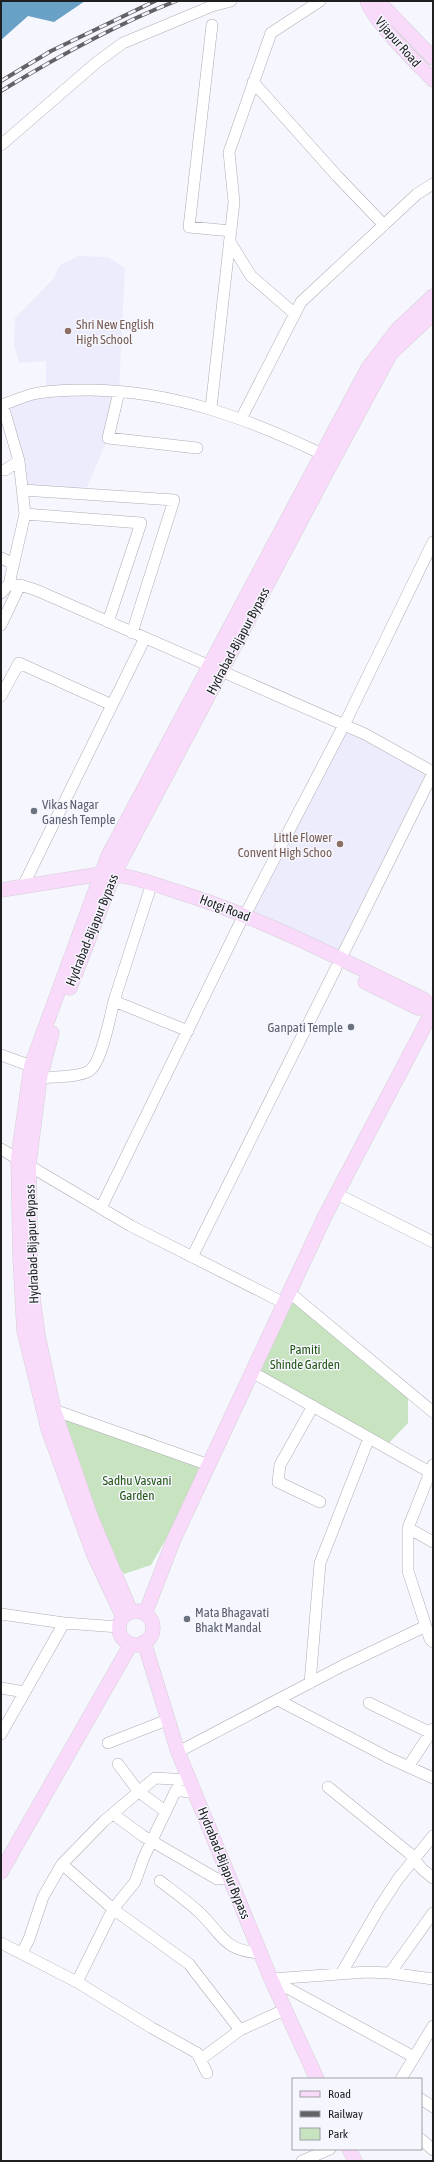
<svg xmlns="http://www.w3.org/2000/svg" width="434" height="2162" viewBox="0 0 434 2162" font-family="'Asap Condensed',sans-serif">
<style>
.built{fill:#edecfc}
.green{fill:#c7e3c0}
.water{fill:#68a1c5}
.lines{fill:none;stroke-linecap:round;stroke-linejoin:round}
.minor-casing{stroke:#aeadb5;stroke-width:12}
.major-casing{stroke:#d2d2d3;stroke-width:15}
.minor{stroke:#fff;stroke-width:11}
.major{stroke:#f9dafb;stroke-width:14}
.rail-casing{stroke:#626267;stroke-width:4}
.rail{stroke:#f6f6fe;stroke-width:2.5;stroke-dasharray:8;stroke-linecap:butt}
.education-dot{fill:#8d6e63;stroke:#f6f6fe;stroke-width:1.5}
.worship-dot{fill:#6b7280;stroke:#f6f6fe;stroke-width:1.5}
.labels{text-anchor:middle;dominant-baseline:central;stroke-width:3;stroke-linejoin:round;paint-order:stroke}
.street-label{font-size:13px;fill:#1f1f22;stroke:#f6f6fe}
.education-label{font-size:13px;fill:#785e54;stroke:#f6f6fe;text-anchor:start}
.worship-label{font-size:13px;fill:#5b616d;stroke:#f6f6fe;text-anchor:start}
.park-label{font-size:13px;fill:#255816;stroke:#f6f6fe}
</style>
<rect width="100%" height="100%" fill="#f6f6fe"/>
<path class="built" d="M79 256 108 257 125 268 119 392 108 438 84 494 23 490 5 413 24 397 46 393V361L19 363 14 345 15 318 53 279 60 265Z
M344 725 433 772 340 960 245 915Z"/>
<path class="green" d="M289 1292 408 1391V1423L385 1447 252 1372Z
M57 1417 145 1435 209 1465 151 1565 124 1574 106 1546Z"/>
<path class="water" d="M1 1H85L54 22 28 16 1 40Z"/>
<g class="lines">
<defs>
<path id="minor" d="M212 25 189 227 231 231
M253 82 337 176 384 225
M1 145 97 62 123 43 212 6 231 1
M230 242 251 276 295 314
M119 392 108 438 197 448
M1 405C11 402 22 397 33 394 51 390 72 390 90 390 175 391 249 419 324 455
M211 408 234 202 229 152 271 33 320 1
M1 409 5 413 19 461 25 514 9 584
M241 419 301 302 417 194 433 184
M1 470H5L19 461
M23 490 174 500 132 633
M25 514 141 523 108 622
M1 558 14 564
M1 593 9 584 15 585
M1 625 20 585 36 590 365 734 433 772
M1 696 19 663 112 705
M23 886 145 638
M149 892 114 1001 188 1031
M245 915 344 725 433 542
M340 960 433 773
M1 1055 31 1066
M40 1078C55 1076 76 1078 89 1071 102 1063 110 1016 114 1001
M1 1149 131 1226 284 1303
M337 1194 433 1242
M101 1208 240 923
M192 1257 336 968
M289 1292 433 1412
M252 1372 433 1474
M313 1406 280 1465 278 1482 320 1502
M54 1410 209 1465
M433 1465 408 1528V1571L430 1639 433 1642
M408 1528 433 1542
M1 1614 64 1623 119 1627
M310 1683 320 1563 369 1438
M1 1688 25 1692
M278 1700 389 1758 433 1778
M369 1703 433 1734
M1 1734 64 1623
M108 1743 167 1720
M178 1752 342 1666 426 1626
M118 1764 139 1792 165 1811
M408 1767 433 1729
M328 1787 409 1853 422 1869 433 1878
M113 1814 143 1836 217 1879 230 1878
M62 1864 113 1909 189 1964 240 2030
M160 1881C173 1891 187 1901 199 1912 223 1935 223 1951 261 1953
M1 1943 77 1982 152 2028 197 2053 207 2073
M22 1953 29 1939 43 1897 62 1864 104 1821 155 1778 190 1780
M390 1973 433 1913
M341 1974 379 1908 398 1879 433 1836
M271 1979 414 2057
M271 1979 367 1972 390 1973 433 1979
M77 1982 113 1909 135 1882 144 1857 176 1790 195 1793
M201 2059 240 2030 284 2010
M401 2079 433 2026
M421 2099 433 2107
M421 2139 433 2150
M302 2161 330 2149"/>
<path id="major" d="M367 1C375 23 416 62 433 80
M378 1 433 58
M1 890 101 874C126 874 151 883 175 891 261 917 342 960 423 999L433 1008
M365 982 418 1008H433
M70 988 114 874 332 462 391 353 433 314
M52 1033 40 1078 29 1164 31 1282 38 1335 54 1410 91 1517 131 1612
M119 1628a17 17 0 1 1 34 0a17 17 0 1 1-34 0Z
M145 1614 174 1539 325 1216 433 1010
M123 1617 93 1553 48 1429 24 1331 20 1258 18 1158 31 1066 108 856 368 368 397 330 433 296
M144 1642 178 1752 271 1979 317 2079
M1 1872 131 1644
M349 2149 355 2161"/>
</defs>
<use href="#minor" class="minor-casing"/>
<use href="#major" class="major-casing"/>
<use href="#minor" class="minor"/>
<use href="#major" class="major"/>
<defs>
<path id="rail" d="M1 81 51 51 155 1
M1 91C57 57 115 25 176 1"/>
</defs>
<use href="#rail" class="rail-casing"/>
<use href="#rail" class="rail"/>
</g>
<g class="education-dot">
<circle cx="68" cy="331" r="4"/>
<circle cx="340" cy="844" r="4"/>
</g>
<g class="worship-dot">
<circle cx="34" cy="811" r="4"/>
<circle cx="351" cy="1027" r="4"/>
<circle cx="187" cy="1619" r="4"/>
</g>
<g class="labels">
<g class="street-label">
<text transform="translate(398 42) rotate(49)">Vijapur Road</text>
<text transform="translate(238 641) rotate(-62)">Hydrabad-Bijapur Bypass</text>
<text transform="translate(225 908) rotate(21)">Hotgi Road</text>
<text transform="translate(92 930) rotate(-68)">Hydrabad-Bijapur Bypass</text>
<text transform="translate(32 1244) rotate(-92)">Hydrabad-Bijapur Bypass</text>
<text transform="translate(224 1863) rotate(68)">Hydrabad-Bijapur Bypass</text>
</g>
<g class="education-label">
<text x="76" y="324">Shri New English<tspan x="76" dy="15">High School</tspan></text>
<text x="332" y="837" text-anchor="end">Little Flower<tspan x="332" dy="15">Convent High Schoo</tspan></text>
</g>
<g class="worship-label">
<text x="42" y="804">Vikas Nagar<tspan x="42" dy="15">Ganesh Temple</tspan></text>
<text x="343" y="1027" text-anchor="end">Ganpati Temple</text>
<text x="195" y="1612">Mata Bhagavati<tspan x="195" dy="15">Bhakt Mandal</tspan></text>
</g>
<g class="park-label">
<text x="305" y="1349">Pamiti<tspan x="305" dy="15">Shinde Garden</tspan></text>
<text x="137" y="1480">Sadhu Vasvani<tspan x="137" dy="15">Garden</tspan></text>
</g>
</g>
<rect width="434" height="2162" fill="none" stroke="#1f1f22" stroke-width="4"/>
<rect x="292" y="2078" width="130" height="72" fill="#f6f6fe" stroke="#a0a0a6"/>
<rect x="300" y="2091" width="20" height="6" fill="#f9dafb" stroke="#a0a0a6"/>
<text x="328" y="2098" font-size="12" fill="#1f1f22">Road</text>
<rect x="300" y="2111" width="20" height="6" fill="#626267" stroke="#a0a0a6"/>
<text x="328" y="2118" font-size="12" fill="#1f1f22">Railway</text>
<rect x="300" y="2128" width="20" height="12" fill="#c7e3c0" stroke="#a0a0a6"/>
<text x="328" y="2138" font-size="12" fill="#1f1f22">Park</text>
</svg>
